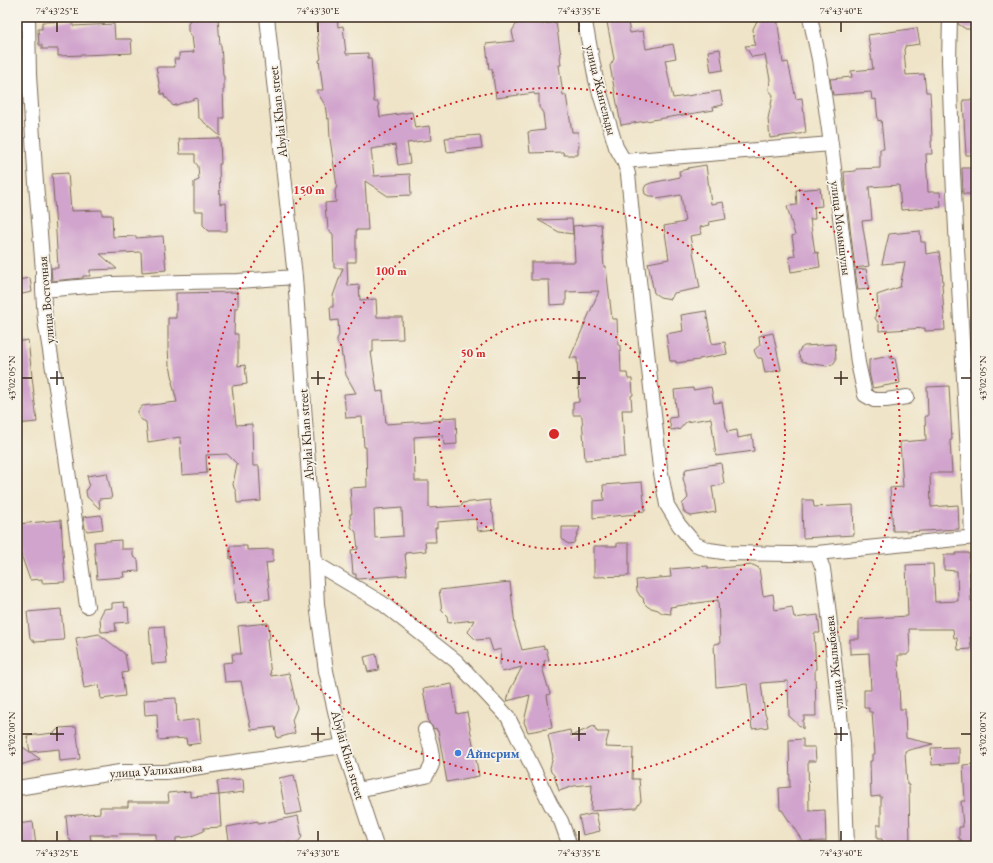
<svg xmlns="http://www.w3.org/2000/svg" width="993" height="863" viewBox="0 0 993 863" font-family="'EB Garamond',serif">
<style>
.building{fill:#d1a4cd;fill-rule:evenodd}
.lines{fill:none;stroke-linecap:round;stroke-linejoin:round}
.minor-casing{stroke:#7a6b59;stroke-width:16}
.minor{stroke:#fff;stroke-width:14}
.ticks{fill:none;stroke:#3b2a1e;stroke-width:1.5}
.ring{fill:none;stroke:#d62828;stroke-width:2;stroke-dasharray:2 4}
.shop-dot{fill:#3f7fe0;stroke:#f7f3e8;stroke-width:1.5}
.labels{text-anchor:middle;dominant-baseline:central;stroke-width:3.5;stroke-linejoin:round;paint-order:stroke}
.street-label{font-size:13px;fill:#3b2a1e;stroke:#f7f3e8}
.shop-label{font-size:13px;font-weight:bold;fill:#366cbe;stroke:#f7f3e8;text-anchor:start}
.centre{fill:#d62828;stroke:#f7f3e8;stroke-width:2}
.ring-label{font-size:12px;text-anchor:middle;font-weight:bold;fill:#d62828;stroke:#f7f3e8;stroke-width:3.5;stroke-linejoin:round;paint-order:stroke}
.neatline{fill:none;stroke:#3b2a1e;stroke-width:1.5}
.ticks-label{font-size:10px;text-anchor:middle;fill:#3b2a1e}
</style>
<rect width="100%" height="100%" fill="#f7f3e8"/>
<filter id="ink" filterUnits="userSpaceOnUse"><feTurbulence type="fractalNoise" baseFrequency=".025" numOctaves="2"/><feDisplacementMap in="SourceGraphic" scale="8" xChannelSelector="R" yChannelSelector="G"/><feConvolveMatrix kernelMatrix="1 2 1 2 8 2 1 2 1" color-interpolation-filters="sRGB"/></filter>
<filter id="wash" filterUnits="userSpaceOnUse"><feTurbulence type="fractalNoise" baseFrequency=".012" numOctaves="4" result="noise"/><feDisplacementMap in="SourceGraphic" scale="16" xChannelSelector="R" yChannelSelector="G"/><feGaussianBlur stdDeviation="0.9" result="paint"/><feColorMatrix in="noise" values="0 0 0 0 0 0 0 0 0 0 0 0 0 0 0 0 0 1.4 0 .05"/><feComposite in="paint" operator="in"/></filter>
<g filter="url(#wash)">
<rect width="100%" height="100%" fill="#efe4c7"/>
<g id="blocks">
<path class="building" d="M191 17H218L220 45H221L223 76H224V90H223L224 118H220V136L198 117 197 98 173 106 167 98H165L164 94H161L156 67H175L174 59H179V53L194 52 192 36 188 31V24Z
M315 17H337L338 27 343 26 346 54 368 53V58H371L374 102H378L380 117 412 112 415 128 429 126 431 140 407 143 410 163 398 165 395 145 371 149 374 176 410 174 411 195 388 196 365 181 368 230H356V262H347L348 286 359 285 360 300 376 299 377 317H402L403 339 373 340V352H371L377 392 383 391 386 424 442 420V418L456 417 457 444 444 445 443 435 414 437 415 481H429V508L462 506V503L490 500 492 513H493L495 529 478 531 476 519 437 522V528H435L436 542H425L426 551 405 553 407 575 358 579 356 578V574H353L351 550 358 549 356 532 351 527 350 514H352L350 488 367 487 366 447H364L362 417 346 418 344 394 356 393 346 375 343 357H342L341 348 339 346 337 342V339L339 335 338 320 331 321 330 307H333V296L343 268H334L333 234 328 230 327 218H326L325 203 336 202 335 191 337 186 330 139 329 118 327 119 325 105 316 90H323L319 60 321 59ZM402 508 403 536 375 538 374 510Z
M523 17H545L542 24 556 22 561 56 560 57 561 65H559L563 95H566L572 132H578L579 148H578V155H564L563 152 530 153 528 132 545 130 543 113 539 107V94L535 95 534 93 496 98 492 69H489L486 44 514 41 512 31 519 20Z
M606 17H627L630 33 643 31 646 49 673 44 676 58 665 60 673 98 720 91 723 105 713 107 714 110 621 125 610 66 614 59Z
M759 17H777L783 63 788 62 796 99 802 98 806 133 770 138 768 119 773 95 769 90 770 79 765 55 752 57 745 46 755 45 753 29Z
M958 17H976V29H966L958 24Z
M73 21V26L114 24 115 39H131L132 53 58 56V49H42V45H39L38 29H42V22Z
M917 28 920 44 905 46V48L904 49 906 75 924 74 926 92H930L931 109 932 141H931L932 154H926L928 192H940L941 207 901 210 899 185 869 187 872 220 862 221 869 266 855 268 846 195 844 172 856 171V169L880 168V149H884L881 120 878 121 876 99 872 100 871 92 833 95 830 79 852 77 851 71 873 69 868 35Z
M720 49 723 70 711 72 708 51Z
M963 100H976V155H966Z
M480 135 482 148 447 152 445 138Z
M220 138 221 164H219L220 204 226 203 227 231H209L203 225V211H194V182L199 180 198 166 195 162V154H180L179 139Z
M706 165 711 204 723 202 726 219 709 222 710 225 700 227 702 234 690 236 700 288 674 293 671 299 660 297 654 293 648 263 669 259 664 226 685 222 681 195 657 199 654 196H649L645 194 644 189 646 185 651 183 680 177 679 171 688 169V168Z
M962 168H976V194H963Z
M68 173 71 211 102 210V215H112L113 237 136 236V238L163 236 166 270 142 272 141 252 100 254 117 269 90 270V276H83V278L52 281 51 268H58L55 214 52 174Z
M820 188 822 206 814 207 815 219H810L815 253 818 252 820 267 791 272 789 257 795 256 792 236 795 235 787 206 797 205 796 190Z
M572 219 573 234 559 232 538 220Z
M601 224 604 267H606L612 319H617L618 345H620L621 373H627L628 379H632L633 395 631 396 632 410H622L625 457 585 460 582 417 581 415H573V403L579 402 577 358H570L599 291 566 292V304L550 305 549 280H531V262H575L573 226Z
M920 231 921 242H925L926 254 939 252 942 270 943 284H942L945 330 925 331V328L879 331V324L875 318 876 311 878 310 877 295 900 287 905 262 882 264 889 234Z
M866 269 869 289 858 290 855 270Z
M30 278 32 292 17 295V280Z
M238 292V308H235L234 334H238V366L245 365 247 384 232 386 236 425 252 424 253 466H259L261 501 237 503 236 491 234 488 233 484 237 464 227 454 206 455 207 473 182 475 180 437 148 442 146 422 140 419 138 414V411L142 406 177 402 172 382 173 380 171 370 169 365 168 348V318H176V293Z
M706 311 712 344 725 342 727 354 699 359V360L676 363V361H670L666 334 683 331 681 315Z
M773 333 781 370 765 373 762 358H758L756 355 754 350 760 345 759 336Z
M28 340 37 422 17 424V342Z
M835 344 836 360 833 364 827 366 808 363 802 361 798 354 800 349 804 346Z
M890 356 891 359 895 358 900 383 873 388 872 386 869 372V360Z
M949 386 952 440H950L952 473H930L931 507 958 505 959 529 906 532V531H893L890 488 903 487 900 442 926 440 925 416H928L927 387Z
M711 387 714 403 722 402 727 432 737 430 738 438 752 435 754 451 716 456 711 418 686 422 679 430 678 429 671 430 669 418 677 417 674 390 693 388V390Z
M721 463 724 484 712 487 716 512 691 516 684 512 682 504 688 498 683 478 686 469Z
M107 473 112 498 99 499 100 509 87 497 86 491 89 484 87 476Z
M642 482 645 511 635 512 636 514 593 518V501L604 500 603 485Z
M802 500H813L814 507 853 505 854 535 803 538Z
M101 515 103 529 87 531 85 528 83 517Z
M61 520 65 582 42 583V579L30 580 19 549 17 547V524Z
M562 527H580L574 543 569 544 565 542 562 539Z
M121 540V549H133V556L138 560 139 571 123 572 124 577 97 579 94 542Z
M617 543H629V576L594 577V546H617Z
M230 546H247V550L273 549V562L266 563 270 599 236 603 232 559H230Z
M956 553H969L971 601 976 600V637H970L971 649 958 650 957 638H954L953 629H909L910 651 907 655H898L900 709H905L906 738 933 744 905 751 907 785H909L910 846H884L882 839H877V825H881V796L871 797 870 761H872V754H875L872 712H869V708H864V690H871L869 653 850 654V639H859V619L908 616 906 565 933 564 935 602 958 601 957 571 944 570V555H956Z
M753 565 759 568 763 596 773 594 775 610 792 607 794 618 818 615 820 633H814L816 669H815L816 716H804V720H803V729L789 716 788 681 761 683 765 715H766L768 727 752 729 747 684 716 687 714 644 720 643 718 600 670 607 671 614 662 613 658 610 648 607 644 603 643 598 640 596 637 591 636 580 671 577 670 569 708 566V569Z
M510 582 515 626 522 650 544 646V649L546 648 549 660 544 661 545 667H542L550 694 547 695 552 728 528 732 524 722 530 695 507 701 510 690 522 667 502 672 500 664 501 649 493 651 489 639 476 640 468 632 474 620 448 623 447 616 442 611 439 590Z
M124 602 125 608 128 607 129 622 115 623 116 631 101 632 100 617 104 609 112 608V603Z
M61 609 64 640 35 642 30 638 27 612Z
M268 623 270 638 267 639 271 676 289 673 297 708 292 720 295 733 277 738 275 727 251 730 241 681 225 682 223 663 233 662 232 654H241L238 626Z
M164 626 167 663 152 664 149 627Z
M99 634 125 654 128 672 122 673 125 696 101 699 99 685 84 688 76 638Z
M376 654 379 670 368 672 364 657Z
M452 684 457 714 467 712 479 776 447 782 438 731H437L436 728 434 729 429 723 423 689Z
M176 698 177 722 199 719 201 743 187 745 186 738 158 740 157 714 145 715 144 700Z
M594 726 597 732H609L605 747 633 748 632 779H639L641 801 636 808 591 811 592 784 574 786 559 791 554 775 551 772 550 768 553 757 548 735 570 730 571 736Z
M76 727 80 759 60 761 59 749 30 752 27 736 54 733 59 728Z
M803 739V747H815L816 761H808L809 811 825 810 826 841 803 842 782 810H780L779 788 790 787 789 740Z
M17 743 40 759 17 766Z
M959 747V763L932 765 931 748Z
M976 764V846H961V839H959V827H963L961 801H965L963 765Z
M294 775 302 812 286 815 279 778Z
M243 779 244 792 219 795 217 781Z
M190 791V797L219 795 221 827 204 828V831L189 837 176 838V846H156V834H119L118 835H90L91 841H87L88 846H71V841L68 837 66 816 100 813V807H128V802H169L168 793Z
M596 813 600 831 583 835 579 817Z
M298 816 302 837 295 846H291L290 842 275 846H230L227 827 258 821V824Z
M33 822 36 846H17V824Z"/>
</g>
</g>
<g filter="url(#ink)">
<use href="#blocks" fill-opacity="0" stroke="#7a6b59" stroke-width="1"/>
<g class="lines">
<defs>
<path id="minor" d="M28 17 29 75 35 170 43 271V290L45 320 58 400 87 606
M267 17 295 277 315 563 317 604 326 671 343 746 376 846
M584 17 596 80 616 147 624 161 628 174 634 235 660 468 667 505 679 525 695 544 709 550 730 553 791 554 817 553 976 537
M810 17 819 59 831 144 858 363 865 395 874 400H886L907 397
M950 17 949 61 953 173 971 510 972 537
M624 161 831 144
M43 290 112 284 184 282 238 281 295 277
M817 553 823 569 828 606 843 742 847 846
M315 563 382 603 456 661 508 717 551 805 561 821 570 846
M17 788 120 772H166L343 746
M357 790 426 776C428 772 431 768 432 764 433 753 429 740 425 730"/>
</defs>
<use href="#minor" class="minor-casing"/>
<use href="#minor" class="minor"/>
</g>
</g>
<path class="ticks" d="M57 22V32M318 22V32M579 22V32M841 22V32M57 371V385M318 371V385M579 371V385M841 371V385M22 378H32M50 378H64M311 378H325M572 378H586M834 378H848M961 378H971M57 727V741M318 727V741M579 727V741M841 727V741M22 734H32M50 734H64M311 734H325M572 734H586M834 734H848M961 734H971M57 831V841M318 831V841M579 831V841M841 831V841"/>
<g class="ring">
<circle cx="554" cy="434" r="115"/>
<circle cx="554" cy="434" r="231"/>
<circle cx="554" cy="434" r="346"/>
</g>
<circle class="shop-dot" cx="458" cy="753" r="4"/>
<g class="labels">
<g class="street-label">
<text transform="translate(601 90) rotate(76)">улица Жангельды</text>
<text transform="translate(278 112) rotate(-96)">Abylai Khan street</text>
<text transform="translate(841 228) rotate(83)">улица Момышулы</text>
<text transform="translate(46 300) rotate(-95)">улица Восточная</text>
<text transform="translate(306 435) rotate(-94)">Abylai Khan street</text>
<text transform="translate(834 663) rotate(-96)">улица Жылыбаева</text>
<text transform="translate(348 755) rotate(74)">Abylai Khan street</text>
<text transform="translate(156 770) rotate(-4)">улица Уалиханова</text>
</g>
<g class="shop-label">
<text x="466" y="753">Айнерим</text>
</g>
</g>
<circle cx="554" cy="434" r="6" class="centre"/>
<g class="ring-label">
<text x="309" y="194">150 m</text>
<text x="391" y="275">100 m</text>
<text x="473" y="357">50 m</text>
</g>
<rect width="993" height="863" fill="none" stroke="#f7f3e8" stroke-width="44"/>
<rect x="22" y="22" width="949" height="819" class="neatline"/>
<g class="ticks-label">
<text x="57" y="14">74°43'25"E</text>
<text x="318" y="14">74°43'30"E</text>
<text x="579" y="14">74°43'35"E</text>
<text x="841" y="14">74°43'40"E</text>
<text transform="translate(11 378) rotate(-90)" y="4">43°02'05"N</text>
<text transform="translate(982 378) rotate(-90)" y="4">43°02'05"N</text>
<text transform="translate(11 734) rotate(-90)" y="4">43°02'00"N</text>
<text transform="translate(982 734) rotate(-90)" y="4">43°02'00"N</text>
<text x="57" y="856">74°43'25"E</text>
<text x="318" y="856">74°43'30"E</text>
<text x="579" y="856">74°43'35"E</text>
<text x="841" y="856">74°43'40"E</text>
</g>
</svg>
